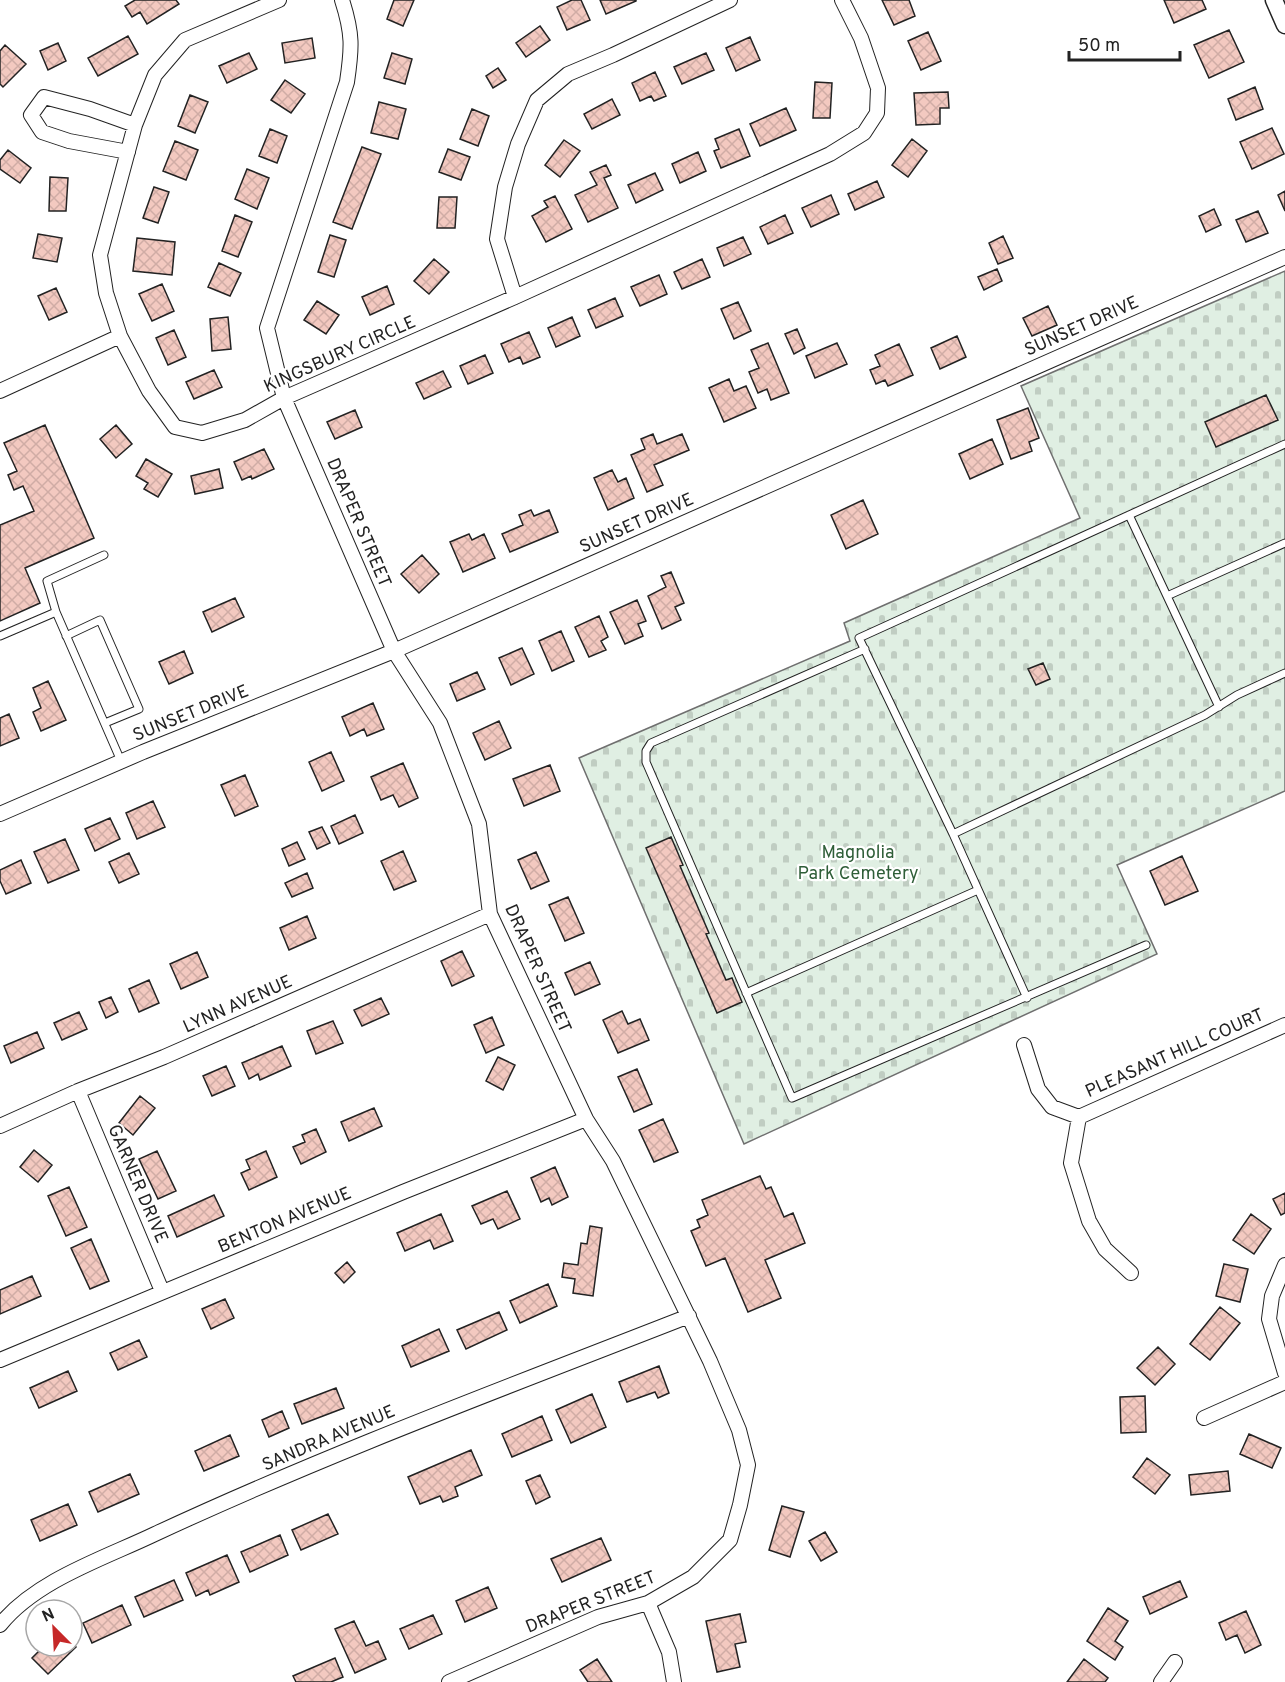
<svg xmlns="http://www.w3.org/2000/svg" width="1285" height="1682" viewBox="0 0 1285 1682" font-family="Overpass,sans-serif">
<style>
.cemetery{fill:url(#cemetery-stones);stroke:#6f6f6f;stroke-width:1.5}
.building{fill:url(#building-cross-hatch);stroke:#222;stroke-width:1.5}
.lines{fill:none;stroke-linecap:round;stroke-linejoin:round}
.service-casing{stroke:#222;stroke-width:9}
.minor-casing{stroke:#222;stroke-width:16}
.tertiary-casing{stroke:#222;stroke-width:19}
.service{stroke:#fff;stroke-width:7}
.minor{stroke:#fff;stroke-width:14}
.tertiary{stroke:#fff;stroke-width:16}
.labels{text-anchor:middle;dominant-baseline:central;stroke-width:4.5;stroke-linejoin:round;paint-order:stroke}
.street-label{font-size:18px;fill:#222;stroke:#fff}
.park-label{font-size:18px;fill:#2f5e38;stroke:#fff}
</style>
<defs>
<pattern id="cemetery-stones" width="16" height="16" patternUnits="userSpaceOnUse" patternTransform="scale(1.5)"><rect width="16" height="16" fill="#e0efe3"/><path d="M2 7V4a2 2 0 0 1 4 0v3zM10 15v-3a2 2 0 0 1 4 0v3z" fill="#c0cdc2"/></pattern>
<pattern id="building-cross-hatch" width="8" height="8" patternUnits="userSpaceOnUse" patternTransform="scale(1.5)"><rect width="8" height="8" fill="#f3c9c0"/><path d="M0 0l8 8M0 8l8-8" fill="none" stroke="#d0aca5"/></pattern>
</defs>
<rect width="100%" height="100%" fill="#fff"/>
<path class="cemetery" d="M1285 271V791L1117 865 1157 954 744 1144 579 758 850 641 844 623 1080 518 1021 386Z"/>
<path class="building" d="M135 0H176L179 4 147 24 140 12 132 17 125 6Z
M394 0H414L403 26 387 19Z
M572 0H581L590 20 567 30 557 7Z
M600 0H636V1L606 14Z
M882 0H909L915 16 894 25Z
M1164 0H1202L1206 9 1174 23Z
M540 26 550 40 526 57 516 43Z
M1229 30 1244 62 1209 78 1194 45Z
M928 32 941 61 921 70 908 41Z
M128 36 138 54 98 76 88 58Z
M750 37 760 60 736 71 726 48Z
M312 38 315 58 285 63 282 43Z
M58 43 66 61 48 70 40 51Z
M5 45 26 64 3 87 0 84V51Z
M249 53 257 69 227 83 219 66Z
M392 53 412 59 405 84 384 78Z
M706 53 714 70 682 84 674 67Z
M498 68 506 80 493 88 486 76Z
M655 72 666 96 654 101 651 96 640 101 632 83Z
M285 80 305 94 291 113 271 100Z
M815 82 832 83 830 118H813Z
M1255 87 1263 109 1236 120 1228 99Z
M948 92 949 108H940V124L916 125 914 93Z
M190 95 208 102 195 133 178 126Z
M612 99 620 115 592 129 584 114Z
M379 102 406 109 398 139 371 133Z
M786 108 796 130 760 146 750 124Z
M472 109 489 116 478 146 460 139Z
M1272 128 1284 154 1252 169 1240 142Z
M270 129 287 136 277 163 259 156Z
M739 129 750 156 721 168 714 151 719 149 715 139Z
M912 139 927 151 908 177 892 165Z
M564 140 580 151 560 177 545 165Z
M175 141 198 150 186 180 163 171Z
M362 147 381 154 352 229 333 222Z
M448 149 470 157 461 180 439 172Z
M8 150 31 168 20 183 0 169V160Z
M698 152 706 171 680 183 672 164Z
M606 165 611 175 604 178 618 208 588 222 575 195 597 185 590 172Z
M247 169 269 178 257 209 235 199Z
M655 173 663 190 636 203 628 185Z
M50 177 68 178 66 211H49Z
M877 181 884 197 855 210 848 194Z
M154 187 169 192 158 223 143 218Z
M1285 191V211L1278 195Z
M831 195 839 214 811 227 802 208Z
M555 196 572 229 546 242 532 216 548 207 544 201Z
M439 197H457L455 228H437Z
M1214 209 1221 225 1206 232 1199 216Z
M1258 211 1268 233 1246 242 1236 220Z
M235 215 252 222 238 257 222 251Z
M785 215 793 233 768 244 760 227Z
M38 234 62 238 57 262 33 258Z
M330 235 346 240 334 277 318 272Z
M1003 236 1013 258 998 264 989 243Z
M743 237 751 254 724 266 717 248Z
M137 238 175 242 172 275 133 271Z
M434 259 449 272 429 294 414 281Z
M702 259 710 277 682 289 674 272Z
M219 263 241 273 230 296 208 287Z
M997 269 1002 281 984 290 978 277Z
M659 275 667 294 640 306 631 287Z
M162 284 174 311 152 321 139 294Z
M387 286 394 304 370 315 362 297Z
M56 288 67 312 49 320 38 296Z
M615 298 623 316 596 328 588 310Z
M317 301 339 315 326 334 304 320Z
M738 302 751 331 734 339 721 309Z
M1048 306 1057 325 1032 336 1023 318Z
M228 317 231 349 212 351 210 319Z
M572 317 580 336 556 347 548 328Z
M797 329 805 348 794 354 785 334Z
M174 330 186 357 168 365 156 338Z
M529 332 540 357 523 364 520 357 509 362 501 344Z
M957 336 966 357 940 369 931 348Z
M768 343 789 393 771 400 767 389 758 393 749 372 759 368 751 350Z
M837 343 847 364 815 378 806 356Z
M899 344 913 375 888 386 885 380 876 384 870 370 880 366 875 355Z
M485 355 493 373 468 384 460 366Z
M214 370 222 387 194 399 186 382Z
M443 371 451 387 424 399 416 383Z
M729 379 734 391 746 386 756 408 724 422 709 388Z
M1266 395 1278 420 1216 447 1205 422Z
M1028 408 1039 438 1029 442 1032 451 1011 459 997 420Z
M355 410 362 427 335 439 327 422Z
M45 425 94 538 25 568 40 603 0 621V525L34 511 23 486 14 490 8 475 17 471 4 443Z
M116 425 132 444 116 458 100 439Z
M653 434 657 444 682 434 689 450 654 465 663 485 647 492 631 455 645 449 641 439Z
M992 439 1003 464 970 479 959 454Z
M264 449 274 469 252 479 251 476 242 480 234 462Z
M146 459 172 474 158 497 144 489 148 483 136 476Z
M219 469 223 488 195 494 191 476Z
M612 470 618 482 626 478 634 498 608 510 594 478Z
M863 500 878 534 846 549 831 515Z
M531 510 534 516 549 510 558 532 510 552 502 534 523 525 519 515Z
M469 534 472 540 484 534 495 558 463 572 450 542Z
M422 555 439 574 419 593 401 574Z
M671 572 684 603 675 607 681 620 662 629 648 596 666 587 661 576Z
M235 598 244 617 212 632 203 612Z
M637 600 646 621 638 624 643 636 625 644 610 612Z
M599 616 608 637 601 641 606 650 589 657 575 627Z
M561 631 574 661 552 671 539 641Z
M522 648 534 674 511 685 499 658Z
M184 651 193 673 169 684 159 662Z
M1043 663 1050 679 1036 685 1028 669Z
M477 672 485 689 457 701 450 684Z
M48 681 66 720 41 731 33 712 41 708 33 688Z
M373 703 384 729 367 736 364 729 350 736 342 717Z
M9 714 19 738 0 746V718Z
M499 721 511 748 485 760 473 733Z
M331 752 344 781 322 791 309 762Z
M403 763 418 798 399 807 393 795 381 800 371 777Z
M550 765 560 791 524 806 513 779Z
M245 775 258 806 235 816 221 785Z
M153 801 165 827 137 839 126 813Z
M355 815 363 833 339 844 331 826Z
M110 818 120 839 95 851 85 829Z
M322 827 330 843 317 849 309 832Z
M671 837 683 865 680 866 709 933 706 934 726 980 732 978 742 1002 717 1013 646 848Z
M65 839 79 870 48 883 34 852Z
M297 842 305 859 289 866 282 849Z
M403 851 416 881 394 890 381 861Z
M536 852 549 881 531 889 518 860Z
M129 853 139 874 119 883 109 862Z
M1182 856 1198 891 1165 905 1150 871Z
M21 860 31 883 6 894 0 881V870Z
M307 873 313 888 292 897 285 883Z
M568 897 584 933 565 941 549 905Z
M307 916 316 938 289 950 280 928Z
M462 951 474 976 452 986 441 961Z
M197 952 208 977 181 989 170 964Z
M590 962 600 984 575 995 565 973Z
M149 980 159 1003 139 1012 129 989Z
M111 997 118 1012 106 1018 99 1002Z
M381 998 389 1014 362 1026 354 1010Z
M622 1011 628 1024 640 1019 649 1040 618 1053 603 1020Z
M79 1012 87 1029 62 1040 54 1023Z
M492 1017 504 1045 486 1053 474 1025Z
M333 1021 343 1043 316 1054 307 1031Z
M37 1032 44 1048 11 1063 4 1046Z
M282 1046 291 1066 260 1080 258 1074 249 1079 242 1063Z
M498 1057 515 1065 503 1090 486 1081Z
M226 1066 235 1086 212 1096 203 1076Z
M637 1069 652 1104 634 1112 618 1077Z
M140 1096 155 1108 133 1135 119 1123Z
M374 1108 382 1126 349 1141 341 1122Z
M663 1119 678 1152 654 1162 639 1130Z
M316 1129 326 1152 301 1164 293 1147 305 1142 302 1135Z
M34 1150 52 1165 38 1182 20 1167Z
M157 1151 176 1191 158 1199 139 1159Z
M266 1151 277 1177 249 1190 241 1173 250 1169 246 1160Z
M555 1167 568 1197 552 1205 549 1198 541 1202 531 1178Z
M760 1176 766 1189 771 1187 784 1217 793 1213 805 1243 765 1260 781 1298 748 1312 725 1258 706 1266 691 1231 700 1227 697 1220 708 1215 702 1200Z
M69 1187 87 1227 66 1236 48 1196Z
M507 1191 520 1219 498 1229 493 1219 481 1224 472 1206Z
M1285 1193V1213L1281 1215 1273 1199Z
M214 1195 224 1216 177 1237 168 1216Z
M441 1214 453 1241 434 1249 430 1240 405 1251 397 1233Z
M1251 1214 1271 1229 1254 1254 1233 1240Z
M590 1226 602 1228 593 1296 573 1293 575 1279 562 1277 564 1263 578 1265 581 1243 587 1244Z
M91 1239 109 1281 90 1289 71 1248Z
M347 1262 355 1272 344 1283 335 1273Z
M1224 1264 1248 1269 1240 1302 1216 1296Z
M32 1276 41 1296 0 1314V1290Z
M548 1284 557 1306 520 1323 510 1301Z
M225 1299 234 1318 211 1329 202 1309Z
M1220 1307 1240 1323 1210 1360 1190 1344Z
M499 1312 507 1330 466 1349 457 1330Z
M439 1329 449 1351 411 1367 402 1346Z
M139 1340 147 1357 118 1370 110 1353Z
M1158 1347 1175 1364 1155 1385 1137 1368Z
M659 1366 669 1393 658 1398 655 1392 627 1402 619 1382Z
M68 1371 77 1391 39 1408 30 1388Z
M336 1388 344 1408 302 1424 294 1404Z
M592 1394 606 1427 571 1443 556 1410Z
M1145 1396 1146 1432 1121 1433 1120 1397Z
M282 1411 289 1428 269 1437 262 1420Z
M542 1416 552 1440 512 1457 502 1434Z
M1249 1434 1281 1448 1272 1468 1240 1454Z
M230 1435 239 1456 204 1471 195 1451Z
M471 1450 482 1475 455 1487 458 1496 443 1502 440 1496 420 1504 408 1477Z
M1147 1458 1170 1475 1155 1494 1133 1477Z
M1228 1471 1230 1491 1191 1495 1189 1475Z
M130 1474 139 1494 98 1512 89 1492Z
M540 1475 550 1497 536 1504 526 1481Z
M68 1504 77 1525 40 1541 31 1520Z
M782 1506 804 1512 790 1557 769 1550Z
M328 1514 338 1534 301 1550 292 1530Z
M825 1532 837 1552 821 1561 809 1541Z
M280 1535 288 1555 250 1572 241 1552Z
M601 1538 611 1560 562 1582 551 1559Z
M227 1555 239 1582 210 1595 208 1590 196 1596 186 1573Z
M174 1580 183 1600 144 1617 135 1597Z
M1180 1581 1187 1597 1150 1614 1143 1597Z
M488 1587 497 1608 465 1622 456 1601Z
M122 1605 131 1625 92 1643 83 1623Z
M1108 1608 1128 1621 1115 1641 1123 1647 1115 1660 1087 1641Z
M1246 1611 1261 1645 1245 1653 1237 1635 1226 1640 1219 1623Z
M740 1614 746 1642 735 1644 740 1667 717 1672 706 1621Z
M433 1615 442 1634 409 1649 400 1629Z
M354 1621 366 1646 378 1641 386 1659 355 1673 335 1629Z
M72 1643 76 1647 48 1674 32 1658 44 1646H72Z
M335 1658 343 1677 331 1682H296L293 1676Z
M597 1659 612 1682H588L580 1670Z
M1084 1659 1108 1678 1105 1682H1067Z"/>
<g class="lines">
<defs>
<path id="service" d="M1129 515 1219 707
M1167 596 1285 543
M56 612 47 581 104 555
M0 636 56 612 121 761
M66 636 100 620 139 709 105 723
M865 649 651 743 646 751V762L792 1098 1146 945
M953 834 1205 715 1237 695 1285 673
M746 993 978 890
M1027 998 953 834 859 638 1285 444"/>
<path id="minor" d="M279 0 185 40 155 75 135 125 100 255 106 293 120 336 149 391 175 427 202 433 245 420 284 398 515 297 830 154 864 133 877 113 878 88 861 38 842 0
M342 0C353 34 352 48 347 82L267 328 284 398 394 651 440 723 479 824 490 914 586 1119 613 1161 710 1361 739 1430 748 1465 740 1505 730 1540 693 1577 648 1603 598 1617 449 1682
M128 152 69 141 42 132 31 115 44 97 90 109 135 125
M515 297 497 239 505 187 518 144 537 100 568 74 613 55 730 0
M0 391 120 336
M0 814 143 752 394 651 1285 257
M1024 1045 1038 1089 1052 1107 1079 1117
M78 1091 162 1291
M0 1126 78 1091 164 1057 490 914
M1285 1265 1272 1296 1269 1319 1285 1373
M1131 1273 1105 1249 1089 1221 1071 1163 1079 1117 1285 1025
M0 1360 403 1192 586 1119
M1204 1418 1285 1382
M648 1603 669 1652 674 1682
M0 1625C36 1580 105 1558 155 1534 329 1453 510 1386 689 1316
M1161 1682 1175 1662"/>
<path id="tertiary" d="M1274 0 1285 25"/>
</defs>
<use href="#service" class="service-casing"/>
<use href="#minor" class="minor-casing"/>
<use href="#tertiary" class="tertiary-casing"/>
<use href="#service" class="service"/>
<use href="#minor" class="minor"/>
<use href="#tertiary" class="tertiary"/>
</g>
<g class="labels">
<g class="street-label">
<text transform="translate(1082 327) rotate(-24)">SUNSET DRIVE</text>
<text transform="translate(340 355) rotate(-24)">KINGSBURY CIRCLE</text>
<text transform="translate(358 523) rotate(67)">DRAPER STREET</text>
<text transform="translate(637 524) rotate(-24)">SUNSET DRIVE</text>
<text transform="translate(191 714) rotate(-22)">SUNSET DRIVE</text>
<text transform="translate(537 969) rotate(66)">DRAPER STREET</text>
<text transform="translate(238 1005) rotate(-24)">LYNN AVENUE</text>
<text transform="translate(1175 1054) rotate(-24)">PLEASANT HILL COURT</text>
<text transform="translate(137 1184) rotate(67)">GARNER DRIVE</text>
<text transform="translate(285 1221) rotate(-23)">BENTON AVENUE</text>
<text transform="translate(329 1439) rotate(-23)">SANDRA AVENUE</text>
<text transform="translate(591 1603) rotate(-22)">DRAPER STREET</text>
</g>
<g class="park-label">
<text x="858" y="853">Magnolia<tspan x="858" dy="21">Park Cemetery</tspan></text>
</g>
</g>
<g transform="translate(54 1628) rotate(336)"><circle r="28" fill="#ffffff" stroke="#a7a7a7" stroke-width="1.5"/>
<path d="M0-4.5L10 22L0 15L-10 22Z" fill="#c62828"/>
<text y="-9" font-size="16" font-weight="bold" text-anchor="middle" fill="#222222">N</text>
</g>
<path d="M1069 51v9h111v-9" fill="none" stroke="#222222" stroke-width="3"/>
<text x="1078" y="51" font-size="18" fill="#222222" stroke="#ffffff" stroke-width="4.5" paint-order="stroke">50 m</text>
</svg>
